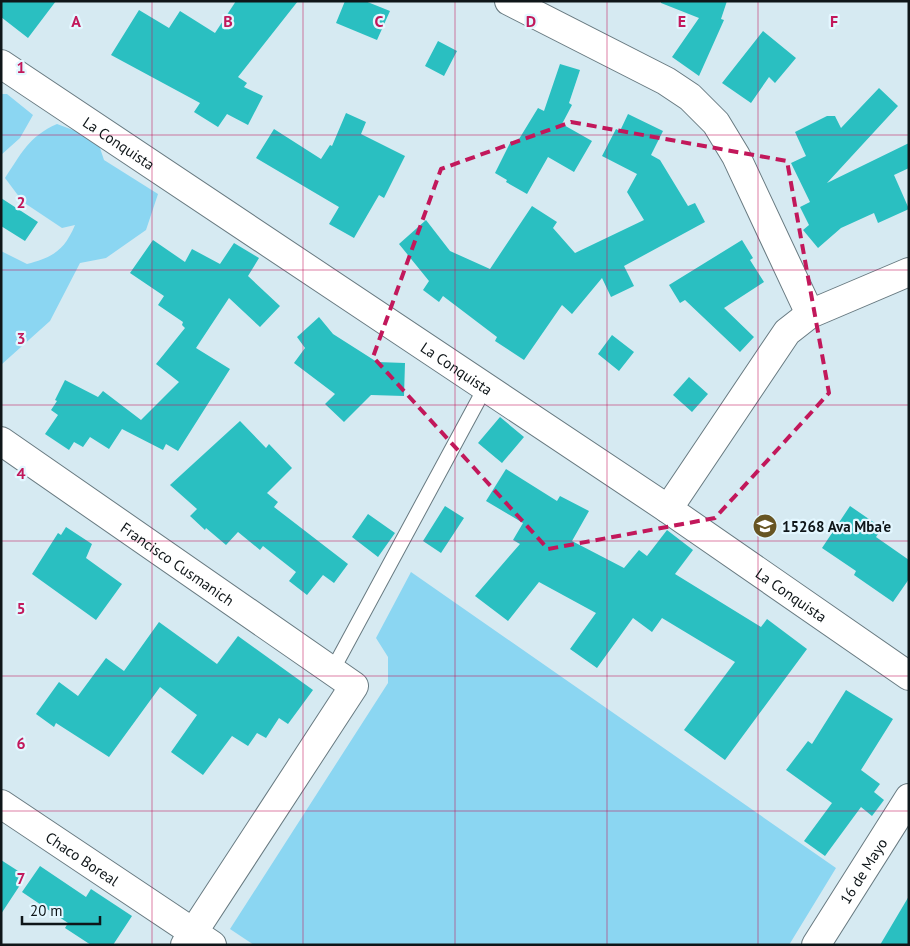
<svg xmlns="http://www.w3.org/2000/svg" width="910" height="946" viewBox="0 0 910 946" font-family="'PT Sans',sans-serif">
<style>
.green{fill:#8bd6f2}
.building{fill:#2abfc1}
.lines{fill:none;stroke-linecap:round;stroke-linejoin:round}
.lane-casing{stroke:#687a81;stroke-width:16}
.street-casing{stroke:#687a81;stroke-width:30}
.secondary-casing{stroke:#687a81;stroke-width:30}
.lane{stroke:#fff;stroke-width:14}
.street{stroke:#fff;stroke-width:28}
.secondary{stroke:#fff;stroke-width:28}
.marked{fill:none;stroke:#c2185b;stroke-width:4;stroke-dasharray:10 6;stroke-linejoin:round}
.grid{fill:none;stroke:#c2185b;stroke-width:1;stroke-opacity:0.55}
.labels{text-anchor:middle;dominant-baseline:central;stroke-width:4.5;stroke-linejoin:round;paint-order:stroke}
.street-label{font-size:15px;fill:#0f1619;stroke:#e3f7ff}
.poi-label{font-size:15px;font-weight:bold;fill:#0f1619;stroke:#e3f7ff;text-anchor:start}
.grid-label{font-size:16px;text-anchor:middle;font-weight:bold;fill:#c2185b;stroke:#e3f7ff;stroke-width:4.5;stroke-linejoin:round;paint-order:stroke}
</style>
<rect width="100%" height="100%" fill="#d6eaf2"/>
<path class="green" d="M1 94H7L33 115 20 138 1 155Z
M57 124 97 139 104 160 158 194 146 230 106 258 80 263 50 321 2 364 1 251 27 264C53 257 64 251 75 225L62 228 23 202 5 178C21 154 29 136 57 124Z
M411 572 836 868 789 945H254L230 929 388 683V657L376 638Z"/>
<path class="building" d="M1 1H56L28 38 1 17Z
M236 1H298L238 77 247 83 244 87 263 96 248 125 227 114 218 127 194 112 200 103 111 55 139 10 169 28 180 11 215 33Z
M345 1H365L390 11 377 40 336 23Z
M661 1H727L721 19 724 20 699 76 672 57 699 18 661 3Z
M763 31 796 58 775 83 769 77 751 103 722 83Z
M438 41 457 51 444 76 425 66Z
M560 64 580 70 569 103 572 105 562 124 592 141 574 172 548 157 527 194 506 182 507 180 495 173 511 141 516 144 538 108 544 111Z
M879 88 898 106 827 183 909 143V168L894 175 909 209 878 223 874 213 841 228 818 248 803 230 809 225 800 207 810 202 791 163 806 156 795 132 827 116H835L841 128Z
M346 113 366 122 361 134 405 156 384 198 379 195 354 238 329 224 339 207 256 158 274 129 321 159 330 145 332 146Z
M628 114 663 131 651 155 660 160 688 206 695 203 705 222 624 266 634 286 611 297 602 278 572 314 562 305 524 360 495 341 497 337 443 296 439 302 423 290 429 281 399 244 426 220 450 251 490 269 532 206 557 222 553 228 575 253 644 220 627 192 637 174 602 156 616 129 620 131Z
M1 198 38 222 25 241 1 226Z
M153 240 185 262 192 249 220 264 234 243 259 258 248 276 280 306 260 327 229 298 196 348 230 369 178 451 166 444 163 450 122 429 109 449 90 437 83 447 74 442 69 450 45 434 58 415 51 410 57 401 55 400 65 380 98 397 103 391 141 420 179 382 156 364 185 328 182 325 183 322 158 305 164 296 130 273Z
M742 240 753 258 750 260 764 282 724 308 754 337 740 352 685 300 680 303 669 285Z
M319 317 333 334 377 362 405 363 404 396 371 395 344 422 325 404 335 394 294 363 305 348 297 337Z
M612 335 634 352 619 371 598 354Z
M689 377 708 394 692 412 673 395Z
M500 417 524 437 502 463 478 443Z
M240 421 266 448 269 444 292 468 267 493 278 502 274 507 348 564 334 583 323 575 307 595 289 581 296 572 263 546 260 550 238 532 226 545 206 528 205 530 190 516 197 509 170 485Z
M506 469 557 501 560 496 589 511 572 541 624 568 639 550 647 556 667 530 693 550 675 574 761 627 767 619 807 649 725 760 684 730 735 662 662 618 652 632 633 618 597 668 570 649 596 613 539 582 508 621 475 596 520 544 513 540 523 523 486 501Z
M445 506 464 518 441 553 423 541Z
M850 506 882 528 876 537 909 560V579L893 602 854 575 856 571 822 548Z
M368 514 395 533 378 557 352 537Z
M66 527 92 544 86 558 122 584 96 620 32 574 58 533 61 535Z
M159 622 217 664 238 636 313 690 288 724 279 718 266 738 257 733 248 746 232 736 203 775 171 752 197 715 160 687 109 757 56 723 54 727 36 714 59 682 78 696 106 658 124 671Z
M846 690 893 719 861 770 880 784 874 792 884 800 872 816 861 807 825 856 804 841 832 803 786 770 808 741 812 744Z
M1 860 26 876 1 914Z
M40 866 86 897 91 889 132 916 113 945H91L65 928 68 923 22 892Z
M909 896V945H880Z"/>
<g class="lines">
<defs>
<path id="lane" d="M332 671 486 386"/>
<g id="street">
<path d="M509 1 666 81 690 97 716 123 736 156 810 314"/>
<path id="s1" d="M1 64 668 509 909 676"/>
<path id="s2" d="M1 441 354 686 185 945"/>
<path d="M668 509 787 332 810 314 909 272"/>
<path id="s3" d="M1 804 212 945"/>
</g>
<g id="secondary">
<path id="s4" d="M816 945 909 798"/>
</g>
</defs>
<use href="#lane" class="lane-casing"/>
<use href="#street" class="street-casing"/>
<use href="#secondary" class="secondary-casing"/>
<use href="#lane" class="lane"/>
<use href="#street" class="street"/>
<use href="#secondary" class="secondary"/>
</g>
<path class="marked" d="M571 122 787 161 829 393 715 518 548 549 373 357 441 169Z"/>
<path class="grid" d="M152 1V945M303 1V945M455 1V945M607 1V945M758 1V945M1 135H909M1 270H909M1 405H909M1 541H909M1 676H909M1 811H909"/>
<defs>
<symbol id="school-disc" viewBox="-11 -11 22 22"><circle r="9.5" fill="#675523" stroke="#e3f7ff"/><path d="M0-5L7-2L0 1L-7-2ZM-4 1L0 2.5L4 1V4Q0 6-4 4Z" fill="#fff"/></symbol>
</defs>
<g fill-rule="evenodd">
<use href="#school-disc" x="751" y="512" width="28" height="28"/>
</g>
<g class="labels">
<g class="street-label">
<text stroke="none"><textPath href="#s1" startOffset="142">La Conquista</textPath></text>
<text stroke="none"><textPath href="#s1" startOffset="548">La Conquista</textPath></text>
<text stroke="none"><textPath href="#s2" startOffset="215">Francisco Cusmanich</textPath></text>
<text stroke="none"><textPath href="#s1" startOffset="952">La Conquista</textPath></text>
<text stroke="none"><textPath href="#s3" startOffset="98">Chaco Boreal</textPath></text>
<text stroke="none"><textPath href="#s4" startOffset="88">16 de Mayo</textPath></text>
</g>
<g class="poi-label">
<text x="782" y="526">15268 Ava Mba'e</text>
</g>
</g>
<g class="grid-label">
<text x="76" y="27">A</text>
<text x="228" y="27">B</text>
<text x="379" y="27">C</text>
<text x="531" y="27">D</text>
<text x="682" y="27">E</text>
<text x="834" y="27">F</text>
<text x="21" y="73">1</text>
<text x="21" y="208">2</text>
<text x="21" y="344">3</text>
<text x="21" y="479">4</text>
<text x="21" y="614">5</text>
<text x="21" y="749">6</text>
<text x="21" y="884">7</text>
</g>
<rect width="910" height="946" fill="none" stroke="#0f1619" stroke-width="5"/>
<path d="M22 916v8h78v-8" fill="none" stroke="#0f1619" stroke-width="2.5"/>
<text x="30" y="916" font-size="15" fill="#0f1619" stroke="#e3f7ff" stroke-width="4" paint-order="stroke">20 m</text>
</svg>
